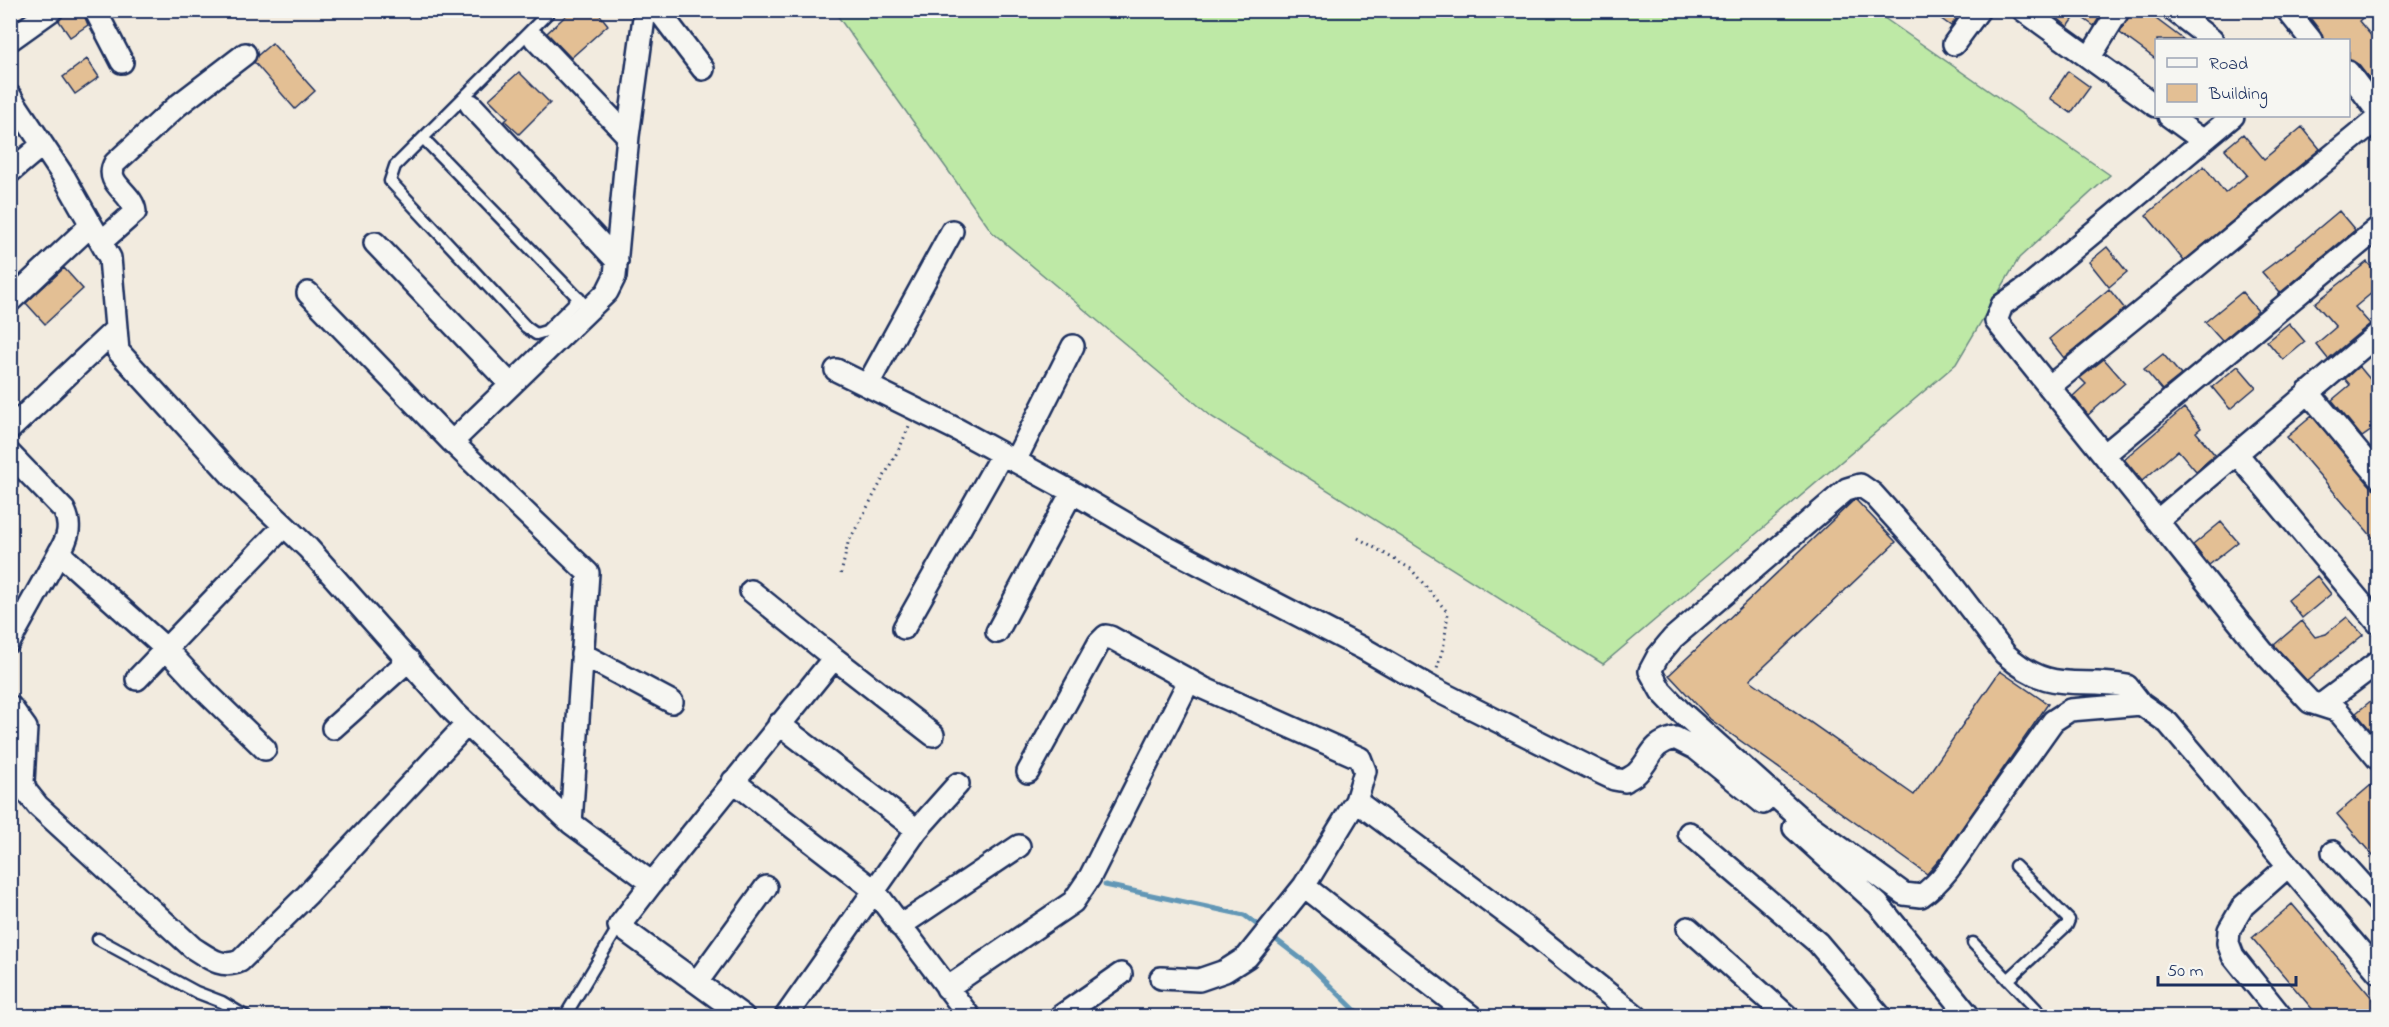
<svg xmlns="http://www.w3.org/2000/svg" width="2389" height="1027" viewBox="0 0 2389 1027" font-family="'Indie Flower',sans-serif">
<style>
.grass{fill:#bee9a6;stroke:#6c8c82;stroke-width:1.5}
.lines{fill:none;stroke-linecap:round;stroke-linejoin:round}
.stream{stroke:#6297b6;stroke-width:5}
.building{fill:#e3bf94;stroke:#1b2f5e;stroke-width:1.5}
.lane-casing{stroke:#1b2f5e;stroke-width:15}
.street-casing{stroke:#1b2f5e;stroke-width:26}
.path{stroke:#1b2f5e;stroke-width:3;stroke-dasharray:1.5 4.5;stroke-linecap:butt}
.lane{stroke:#f6f6f2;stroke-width:10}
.street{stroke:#f6f6f2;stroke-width:21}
</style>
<rect width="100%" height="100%" fill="#f2ebdf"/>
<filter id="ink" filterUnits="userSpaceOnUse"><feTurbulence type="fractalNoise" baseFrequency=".0167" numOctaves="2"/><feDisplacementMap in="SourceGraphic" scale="12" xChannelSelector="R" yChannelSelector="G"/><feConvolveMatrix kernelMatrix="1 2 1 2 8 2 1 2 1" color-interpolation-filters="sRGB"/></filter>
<g filter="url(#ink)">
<path class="grass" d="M834 11H1874L2110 175 2019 258 1956 364 1603 664 1212 417 992 232Z"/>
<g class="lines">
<path class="stream" d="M1105 885 1244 915 1263 929
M1270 935 1309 965 1361 1016"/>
</g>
<path class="building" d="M66 10H82L88 25 70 37 59 21Z
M572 10H596L608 25 571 58 547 33Z
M1929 10H1963L1951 26Z
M2048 10H2104L2094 26 2077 14 2068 27Z
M2132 10H2144L2184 40H2157V60L2120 33Z
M2304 10H2371L2359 21 2379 45V91L2358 64 2349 60V40H2323L2321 32Z
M272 43 315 91 295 109 254 62 257 56Z
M87 59 99 77 75 94 63 77Z
M2068 71 2090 87 2071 113 2050 98Z
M519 72 550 103 519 134 505 121 508 118 489 99Z
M2302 127 2320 149 2184 261 2146 215 2204 166 2225 193 2247 175 2225 149 2243 134 2264 159Z
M2339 211 2355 230 2280 293 2262 272 2302 242Z
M2107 247 2127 272 2109 287 2089 262Z
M2367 262 2379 276V287L2355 307 2370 324 2328 359 2316 344 2336 327 2315 303Z
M64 268 83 289 45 324 26 303Z
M2109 289 2125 309 2064 358 2049 339Z
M2242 292 2258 311 2222 341 2205 322Z
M2289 323 2305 342 2283 360 2267 341Z
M2163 354 2181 375 2162 390 2144 369Z
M2104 359 2125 383 2088 415 2073 396 2086 384 2080 378Z
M2238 366 2256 387 2230 409 2212 387Z
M2359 366 2379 390V425L2362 437 2332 400 2350 385 2345 379Z
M2184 408 2201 428 2196 432 2215 455 2196 471 2178 450 2142 481 2124 459Z
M2312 416 2379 495V545L2287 437Z
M1854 500H1856L1896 542 1750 680 1914 795 2000 671 2048 704 1944 854 1927 874 1710 719 1669 675Z
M2221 522 2238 542 2209 565 2193 545Z
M2317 576 2331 594 2302 618 2288 600Z
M2347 617 2363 635 2307 681 2274 645 2302 621 2315 637 2326 634Z
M2379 694V740L2356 713Z
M2371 785 2379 795V863L2337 814Z
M2292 904 2379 1006V1017H2319L2252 938Z"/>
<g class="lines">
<defs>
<path id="lane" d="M551 10 395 166 390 181 526 327 536 334 546 331 579 298
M423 138 583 303
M98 939 196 992 222 1002 245 1016
M1973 943 2043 1016
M2008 980 2067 925 2069 920 2015 866
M565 1016 619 926"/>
<path id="street" d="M95 10 122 62
M658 10 703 69
M2023 10 2156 106
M2173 10 2212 40
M2287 10 2311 40
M535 39 628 136
M10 40 52 10
M1954 44 1979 10
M2090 57 2119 10
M2348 72 2378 112
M10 96 64 177 110 258 118 351 233 477 308 548 453 711 571 823 652 883 619 926 743 1016
M471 105 617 261
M2169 116 2202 140
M2233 116 2029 286 2002 305 1996 321 2263 652 2310 702 2338 711 2378 759
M10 172 42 145
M101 242 135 212C133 192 103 184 115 163L177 106 245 54
M375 243 511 385
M308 293 452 442 588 573 571 823
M10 301 91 225
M836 370 958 430 1072 492 1168 548 1364 649 1432 688 1597 771 1614 779 1625 781C1629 778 1634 776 1637 773 1653 757 1649 745 1675 738L1695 748 1763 803
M868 384 952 231
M2049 387 2378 118
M2308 392 2378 476
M10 429 116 329
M452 442 607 292 615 276 628 136 645 10
M10 454 64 510C72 526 68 538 59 553L165 648 205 691 265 749
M2237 454 2378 623
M2104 455 2378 228
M1015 461 1073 346
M2157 521 2378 334
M904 628 1002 454
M997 632 1072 492
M10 641 59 553
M582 654 672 702
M834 658 933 735
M137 679 284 526
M2141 704 2127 686C2075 677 2051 695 2005 654L1936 564 1873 494 1860 485 1847 489 1673 638 1658 656 1650 671 1661 691 1679 710 1801 819 1904 894 1921 896C1948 877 1962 849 1981 822 2005 788 2029 755 2053 721L2070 710 2141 704 2168 723 2378 972
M2321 705 2378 662
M11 707 26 728 23 782 26 791 38 806 193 948C209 958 221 969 240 961L307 895 467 724
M779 724 917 830
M333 728 409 660
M1028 772 1099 643 1106 636 1110 637 1203 688 1360 758 1365 771 1356 801 1526 928 1636 1016
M733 781 874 890 969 1016
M1794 828 1878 904 1969 1016
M1689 833 1818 943 1880 1016
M2333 852 2378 902
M652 883 834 658 751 591
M1304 886 1471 1016
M900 926 1019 846
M1688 928 1787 1016
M1161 978 1199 980 1225 971 1247 957 1304 886 1356 801
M697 982 766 887
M947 988 1073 902 1090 877 1189 681
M786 1016 917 830 958 784
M1061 1016 1121 974
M2281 1016 2233 956 2228 943 2229 930 2243 906 2288 866"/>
</defs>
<use href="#lane" class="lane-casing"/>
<use href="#street" class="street-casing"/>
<path class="path" d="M1358 538 1411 569 1448 613 1444 644 1437 669
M841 574 848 543 901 445 909 426"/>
<use href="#lane" class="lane"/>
<use href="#street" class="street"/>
</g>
</g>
<rect width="2389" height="1027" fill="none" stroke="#f6f6f2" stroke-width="36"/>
<rect x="18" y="18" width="2353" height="991" fill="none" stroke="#1b2f5e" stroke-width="2" filter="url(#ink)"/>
<rect x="2155" y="39" width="195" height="78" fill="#f6f6f2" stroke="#9ea6b7" stroke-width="1.5"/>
<rect x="2167" y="58" width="30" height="9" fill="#f6f6f2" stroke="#9ea6b7" stroke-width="1.5"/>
<text x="2209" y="69" font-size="18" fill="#1b2f5e">Road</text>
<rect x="2167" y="84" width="30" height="18" fill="#e3bf94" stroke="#9ea6b7" stroke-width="1.5"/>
<text x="2209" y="99" font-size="18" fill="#1b2f5e">Building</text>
<path d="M2158 976v9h138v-9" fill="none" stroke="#1b2f5e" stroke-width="3"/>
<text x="2167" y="976" font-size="18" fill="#1b2f5e" stroke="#f6f6f2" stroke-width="4.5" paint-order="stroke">50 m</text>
</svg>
